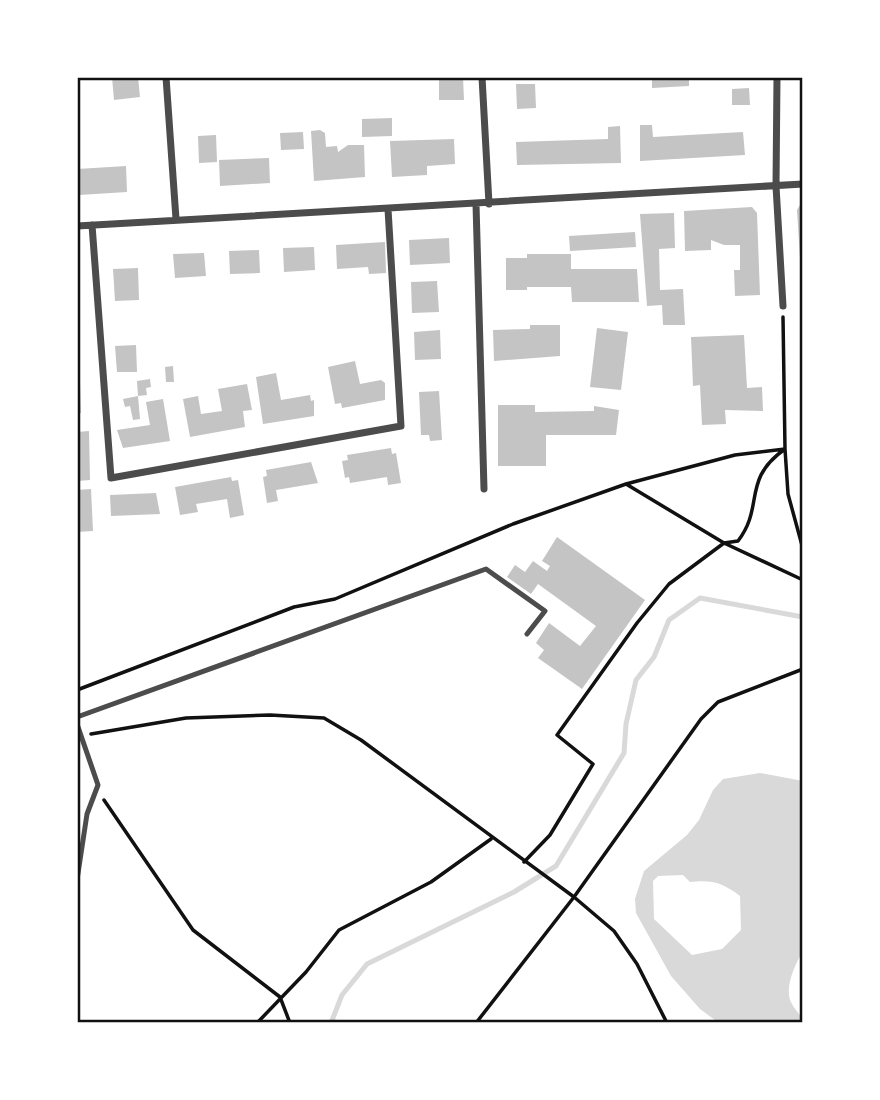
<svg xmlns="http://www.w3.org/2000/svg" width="880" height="1100" viewBox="0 0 880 1100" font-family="'Libre Baskerville',serif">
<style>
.water{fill:#d9d9d9;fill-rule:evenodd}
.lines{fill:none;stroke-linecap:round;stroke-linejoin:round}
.stream{stroke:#d9d9d9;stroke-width:5}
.building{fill:#c4c4c4}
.path{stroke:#111;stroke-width:3.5}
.service{stroke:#4c4c4c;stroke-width:5}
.minor{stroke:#4c4c4c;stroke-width:7}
.neatline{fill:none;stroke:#111;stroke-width:2.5}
</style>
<rect width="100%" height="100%" fill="#fff"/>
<path class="water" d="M760 773 803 781V951C795 964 783 990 792 1004 796 1012 802 1015 803 1023H719L700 1009 671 976 636 913 635 899 644 871 687 835 699 820 713 790 723 779ZM683 875 690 882C713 880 721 882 740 896L741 930 722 949 692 955 654 919 653 881 658 876Z"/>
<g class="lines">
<path class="stream" d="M331 1023 342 995 367 964 514 892 556 866 624 753 626 724 636 680 654 657 669 620 700 598 803 617"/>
</g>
<path class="building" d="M112 77H138L140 97 114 100Z
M439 77H463L464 100H439Z
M652 77H689V86L652 88Z
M516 84H535L536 108 517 109Z
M749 88 750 105H732V89Z
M392 118V136L362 137V119Z
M640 125H652L653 137 743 132 745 155 640 161Z
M620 126 621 163 517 165 516 142 608 139V127Z
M320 130 325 133 326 147 337 146 338 152 348 145H364L365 177 314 181 311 131Z
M303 132 304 149 281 150 280 133Z
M216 135 217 162 199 163 198 136Z
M454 139 455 164 427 166V175L392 177 390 141Z
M269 158 270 183 220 186 219 160Z
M126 166 127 192 79 195 77 169Z
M800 205H803V258H800L797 210Z
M752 207 757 213 760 295 735 296 734 270H740V245H724L711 240V250L685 251 684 211Z
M674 213 675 248 659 249 660 290 683 289 685 325H663L662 305 647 306 640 214Z
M635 232 636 247 570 251 569 236Z
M449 238 450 263 410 265 409 240Z
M385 242 386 273 369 274 368 267 337 269 336 245Z
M314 247 315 270 284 272 283 248Z
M259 250 260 273 230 274 229 251Z
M204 253 206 276 175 278 173 254Z
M527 254H571V269H637L639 302H572L571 287H527V290H506V258H527Z
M138 268 139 300 115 301 113 269Z
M437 281 439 312 412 313 411 282Z
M530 325H560V356L494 361 493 330 530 329Z
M597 328 628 332 621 390 590 387Z
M440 330 441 359 415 360 414 332Z
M744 335 747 388 762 387 763 411 725 410 726 424 702 425 700 385 693 386 691 337Z
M136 345 137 372H117L115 346Z
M355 361 360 384 381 380 385 383V400L342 408 341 403 335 404 328 367Z
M173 366 174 382H166L165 367Z
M276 373 281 400 310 395 311 401 314 400V416L263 424 256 377Z
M150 379 151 387 146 388 147 395 138 396 137 381Z
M80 382 81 413 77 414V383Z
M247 384 252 410 243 411 245 427 190 437 183 399 198 396 201 414 222 411 218 389Z
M439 391 442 440 430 441 429 435H421L419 392Z
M138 396 140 419 133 420 130 406 125 407 123 399Z
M163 399 170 441 123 448 117 430 150 425 146 402Z
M498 405H535V412L594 411V406L619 410 616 435H546V466H498Z
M89 431 90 480 77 481V432Z
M391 448 392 454 396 453 401 483 388 485 387 477 350 483 349 477 345 478 342 461 348 460 347 455Z
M311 462 318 483 276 490 278 501 267 503 263 477 267 476 266 470Z
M231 477 232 481 238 480 244 515 230 518 227 499 196 504 198 512 180 515 175 487Z
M91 489 93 531 77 532V490Z
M156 493 160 514 111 516 110 495Z
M557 537 645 600 582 689 538 658 544 650 536 643 549 623 580 646 596 626 538 584 531 594 507 577 515 565 525 572 533 561 547 571 550 566 542 561Z"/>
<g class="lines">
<path class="path" d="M626 484 724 543 738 541C765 506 741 480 785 449L783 317
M77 690 294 607 335 599 513 524 626 484 735 455 785 449 788 494 803 549
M91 734 186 718 270 715 324 718 361 740 574 897 614 931 637 964 667 1023
M104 800 193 930 280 997 290 1023
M524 862 550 835 593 764 557 735 637 623 669 584 724 543 803 580
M257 1023 306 972 339 930 431 882 491 839
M476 1023 574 897 701 719 718 702 803 669"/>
<path class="service" d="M77 717 486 569 545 611 527 634
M77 724 98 785 87 814 77 880"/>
<path class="minor" d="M166 77 176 219
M482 77 489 204
M777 77 776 186 783 306
M476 204 484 489
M92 225 111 478 401 426 388 209
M77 226 803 184"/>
</g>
<rect width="880" height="1100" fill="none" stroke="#ffffff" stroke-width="158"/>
<rect x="79" y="79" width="722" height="942" class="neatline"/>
</svg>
